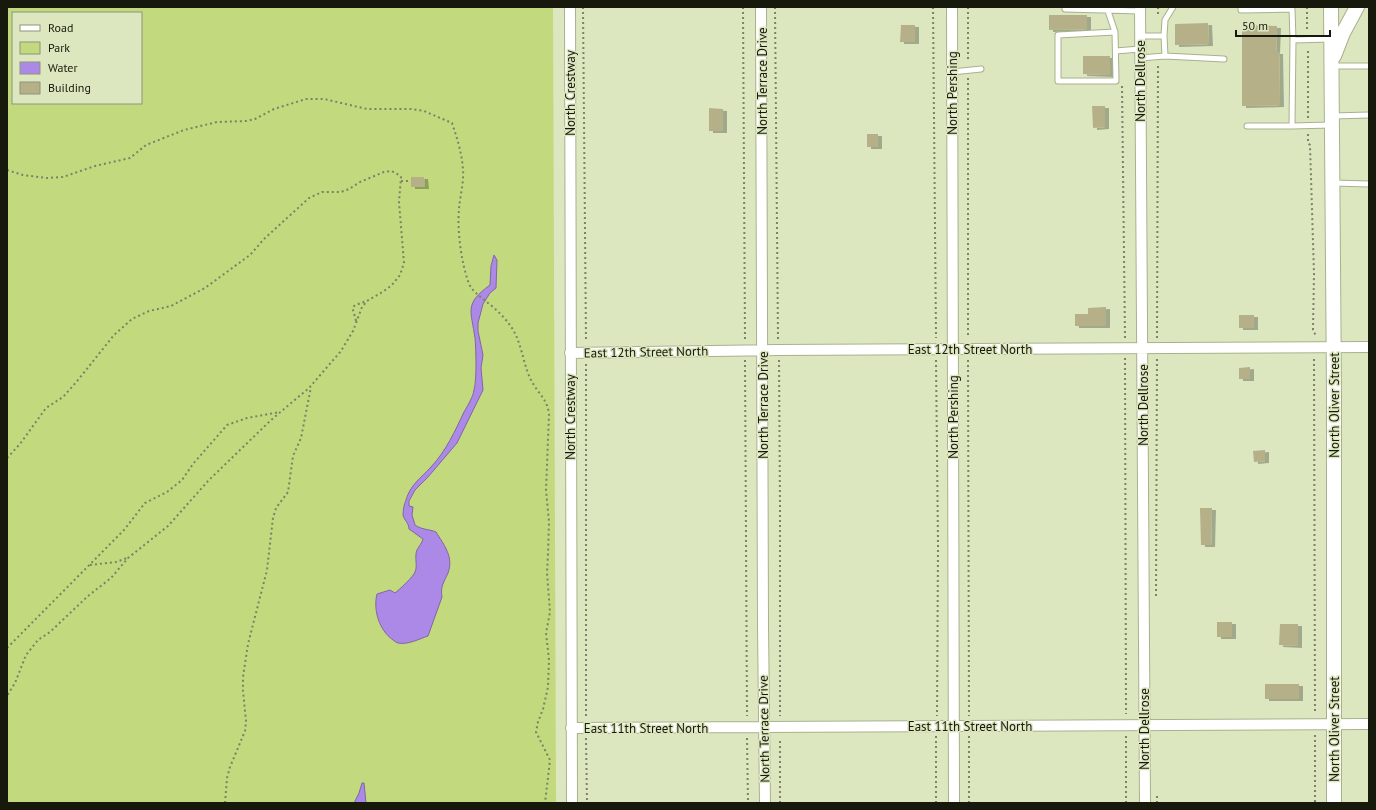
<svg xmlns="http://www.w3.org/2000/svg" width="1376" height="810" viewBox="0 0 1376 810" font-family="'PT Sans',sans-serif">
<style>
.green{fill:#c2d97d;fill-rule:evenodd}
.water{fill:#ac88e7;stroke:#7f67a5}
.building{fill:#b6b089;filter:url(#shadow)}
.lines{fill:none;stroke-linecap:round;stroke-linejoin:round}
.service-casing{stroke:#a7b28c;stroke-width:7}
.minor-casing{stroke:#a7b28c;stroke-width:12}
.secondary-casing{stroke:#a7b28c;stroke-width:16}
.path{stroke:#7b8267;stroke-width:2;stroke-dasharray:2 3;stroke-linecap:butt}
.service{stroke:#fff;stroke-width:5}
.minor{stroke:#fff;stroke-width:10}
.secondary{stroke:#fff;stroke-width:14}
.labels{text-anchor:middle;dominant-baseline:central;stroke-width:3;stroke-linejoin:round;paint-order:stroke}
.street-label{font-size:13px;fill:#16190b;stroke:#dce7c0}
</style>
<defs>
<filter id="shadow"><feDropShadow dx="4" dy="2" stdDeviation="0" flood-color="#0004"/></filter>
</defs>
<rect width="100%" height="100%" fill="#dce7c0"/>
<path class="green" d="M7 7H553L556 803H7ZM13 13H141V103H13Z"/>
<path class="water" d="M494 255 497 260 496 288 490 293 483 304 478 323V331L483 355 481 368 483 390 457 443 428 477 415 490 409 501V506L413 507 412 515 415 525C422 530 429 529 436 532 444 545 454 557 448 573 444 582 440 587 442 597L428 636C419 639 408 645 398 643 397 643 393 640 393 640 379 630 373 610 377 594L390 590 395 593C399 590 414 576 415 572 418 566 414 557 417 550 419 546 422 543 423 539L409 529C409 523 404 520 403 515 403 511 404 504 406 500 410 485 421 478 431 467 446 451 455 431 464 412 468 405 473 397 474 390 477 380 476 348 475 338 471 310 464 304 490 285L491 266Z
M362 783H364L366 803H354L359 793Z"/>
<path class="building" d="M1049 15H1087V29L1049 30Z
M1208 23 1209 44 1175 45V24Z
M901 25H915V42H900Z
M1242 25 1277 26 1276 52H1279L1280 105 1242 106Z
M1083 56H1110V75L1083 74Z
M1092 106H1105V127L1093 128Z
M709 108 723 109V131H709Z
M867 134H878V147H867Z
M411 177H424L425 187H411Z
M1106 307V326H1075V314H1088V308Z
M1239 315H1254V328H1239Z
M1250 367V379H1239V368Z
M1265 450V461L1254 462 1253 451Z
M1200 508H1212L1211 545H1201Z
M1217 622H1232V637H1217Z
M1280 624H1298V646L1279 645Z
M1265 684H1299V699H1265Z"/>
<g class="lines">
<defs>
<path id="service" d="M1065 7V9L1140 11
M1108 7V11L1115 32 1116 81H1058V35L1115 32
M1241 7V10L1292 9 1293 40 1331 39
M1140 36H1164L1165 20 1173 7
M1293 40 1292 126 1331 125
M1116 51 1140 49
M1165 56 1224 59
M1140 58 1165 56 1164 36
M1332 66H1369
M952 72 981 69
M1333 116 1369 115
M1247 126H1292
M1333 183 1369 184"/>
<path id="minor" d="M570 7 572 803
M761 7 763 626 765 803
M952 7 954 803
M1140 7 1145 803
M570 353 778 350 1369 347
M571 728 1369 724"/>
<path id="secondary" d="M1331 7 1334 392V803
M1334 56 1343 33 1357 7"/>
</defs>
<use href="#service" class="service-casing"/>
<use href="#minor" class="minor-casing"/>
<use href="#secondary" class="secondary-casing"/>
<path class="path" d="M583 7 586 342
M743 7 745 340
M775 7 778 340
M933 7 936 338
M968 7V62
M1158 7V14
M1307 7V32
M968 78V338
M1122 86 1125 338
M1308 118V48
M1308 134V143L1310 145 1314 274 1313 330 1316 336
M7 170 23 175 47 178 63 177 95 166 130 158 146 145 184 130 217 122 247 121 255 119 274 109 306 99H324L367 109H411L424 111 452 123C457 138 462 153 463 170 464 182 460 196 459 209 457 229 461 261 468 281 471 291 480 296 488 303 495 308 504 317 509 324 522 340 522 362 531 380 538 394 547 398 549 414L546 490 549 522 548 554 547 573 550 612 546 633 549 660 548 687 543 709 538 722 536 732 550 760 545 803
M401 181H411
M356 321C352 304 349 308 366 301
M1157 338 1158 64
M1125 358 1126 714
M1314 359 1315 714
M745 360 747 716
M779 360 780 506V716
M936 360 938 545 937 716
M968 360 969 716
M586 364V718
M7 458 20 444 46 408 63 397 78 380 114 335 132 319 149 311 171 306 205 288 250 255 264 239 309 198 322 192H341L349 189 360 182 384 172 391 171 396 173 401 177 399 202 404 263 400 275 392 285 384 291 367 301 362 307 353 331 341 351 309 388 271 420 208 481 168 526 128 558 111 578 88 596 50 632 38 640 26 655 15 683 7 696
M90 565 116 562 127 558
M1156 596 1157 358
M7 648 124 530 145 503 167 492 182 480 193 464 227 425 247 418 280 412
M1315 735V803
M969 736V803
M1126 736V803
M586 738 587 803
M747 738 748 803
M1157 796V803
M225 803 227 778 230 767 245 731 246 721 243 691V677L248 644 267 570 273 518 276 508 288 492 293 456 301 438 311 387
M780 803V738
M936 803V736"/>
<use href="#service" class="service"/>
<use href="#minor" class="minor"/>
<use href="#secondary" class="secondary"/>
</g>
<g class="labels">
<g class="street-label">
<text transform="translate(762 81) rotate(-90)">North Terrace Drive</text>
<text transform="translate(1140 81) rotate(-90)">North Dellrose</text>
<text transform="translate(570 93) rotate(-90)">North Crestway</text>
<text transform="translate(952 93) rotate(-90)">North Pershing</text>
<text x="970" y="349">East 12th Street North</text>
<text transform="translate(646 352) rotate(-1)">East 12th Street North</text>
<text transform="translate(763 405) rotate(-90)">North Terrace Drive</text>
<text transform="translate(1143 405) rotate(-90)">North Dellrose</text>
<text transform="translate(1334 405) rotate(-90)">North Oliver Street</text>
<text transform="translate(570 417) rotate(-90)">North Crestway</text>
<text transform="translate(953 417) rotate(-90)">North Pershing</text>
<text x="970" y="726">East 11th Street North</text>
<text x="646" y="728">East 11th Street North</text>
<text transform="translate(764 729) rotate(-91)">North Terrace Drive</text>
<text transform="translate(1144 729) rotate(-90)">North Dellrose</text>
<text transform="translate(1334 729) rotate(-90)">North Oliver Street</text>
</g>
</g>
<rect width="1376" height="810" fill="none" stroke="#16190b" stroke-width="16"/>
<rect x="12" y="12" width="130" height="92" fill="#dce7c0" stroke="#8d9578"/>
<rect x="20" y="25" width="20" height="6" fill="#ffffff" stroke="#8d9578"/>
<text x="48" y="32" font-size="12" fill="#16190b">Road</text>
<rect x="20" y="42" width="20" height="12" fill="#c2d97d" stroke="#8d9578"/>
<text x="48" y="52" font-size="12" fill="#16190b">Park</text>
<rect x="20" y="62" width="20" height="12" fill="#ac88e7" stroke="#8d9578"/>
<text x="48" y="72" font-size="12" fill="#16190b">Water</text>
<rect x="20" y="82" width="20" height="12" fill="#b6b089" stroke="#8d9578"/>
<text x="48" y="92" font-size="12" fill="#16190b">Building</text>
<path d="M1236 30v6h94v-6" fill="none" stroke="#16190b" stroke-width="2"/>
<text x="1242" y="30" font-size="12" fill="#16190b" stroke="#dce7c0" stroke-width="3" paint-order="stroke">50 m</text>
</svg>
